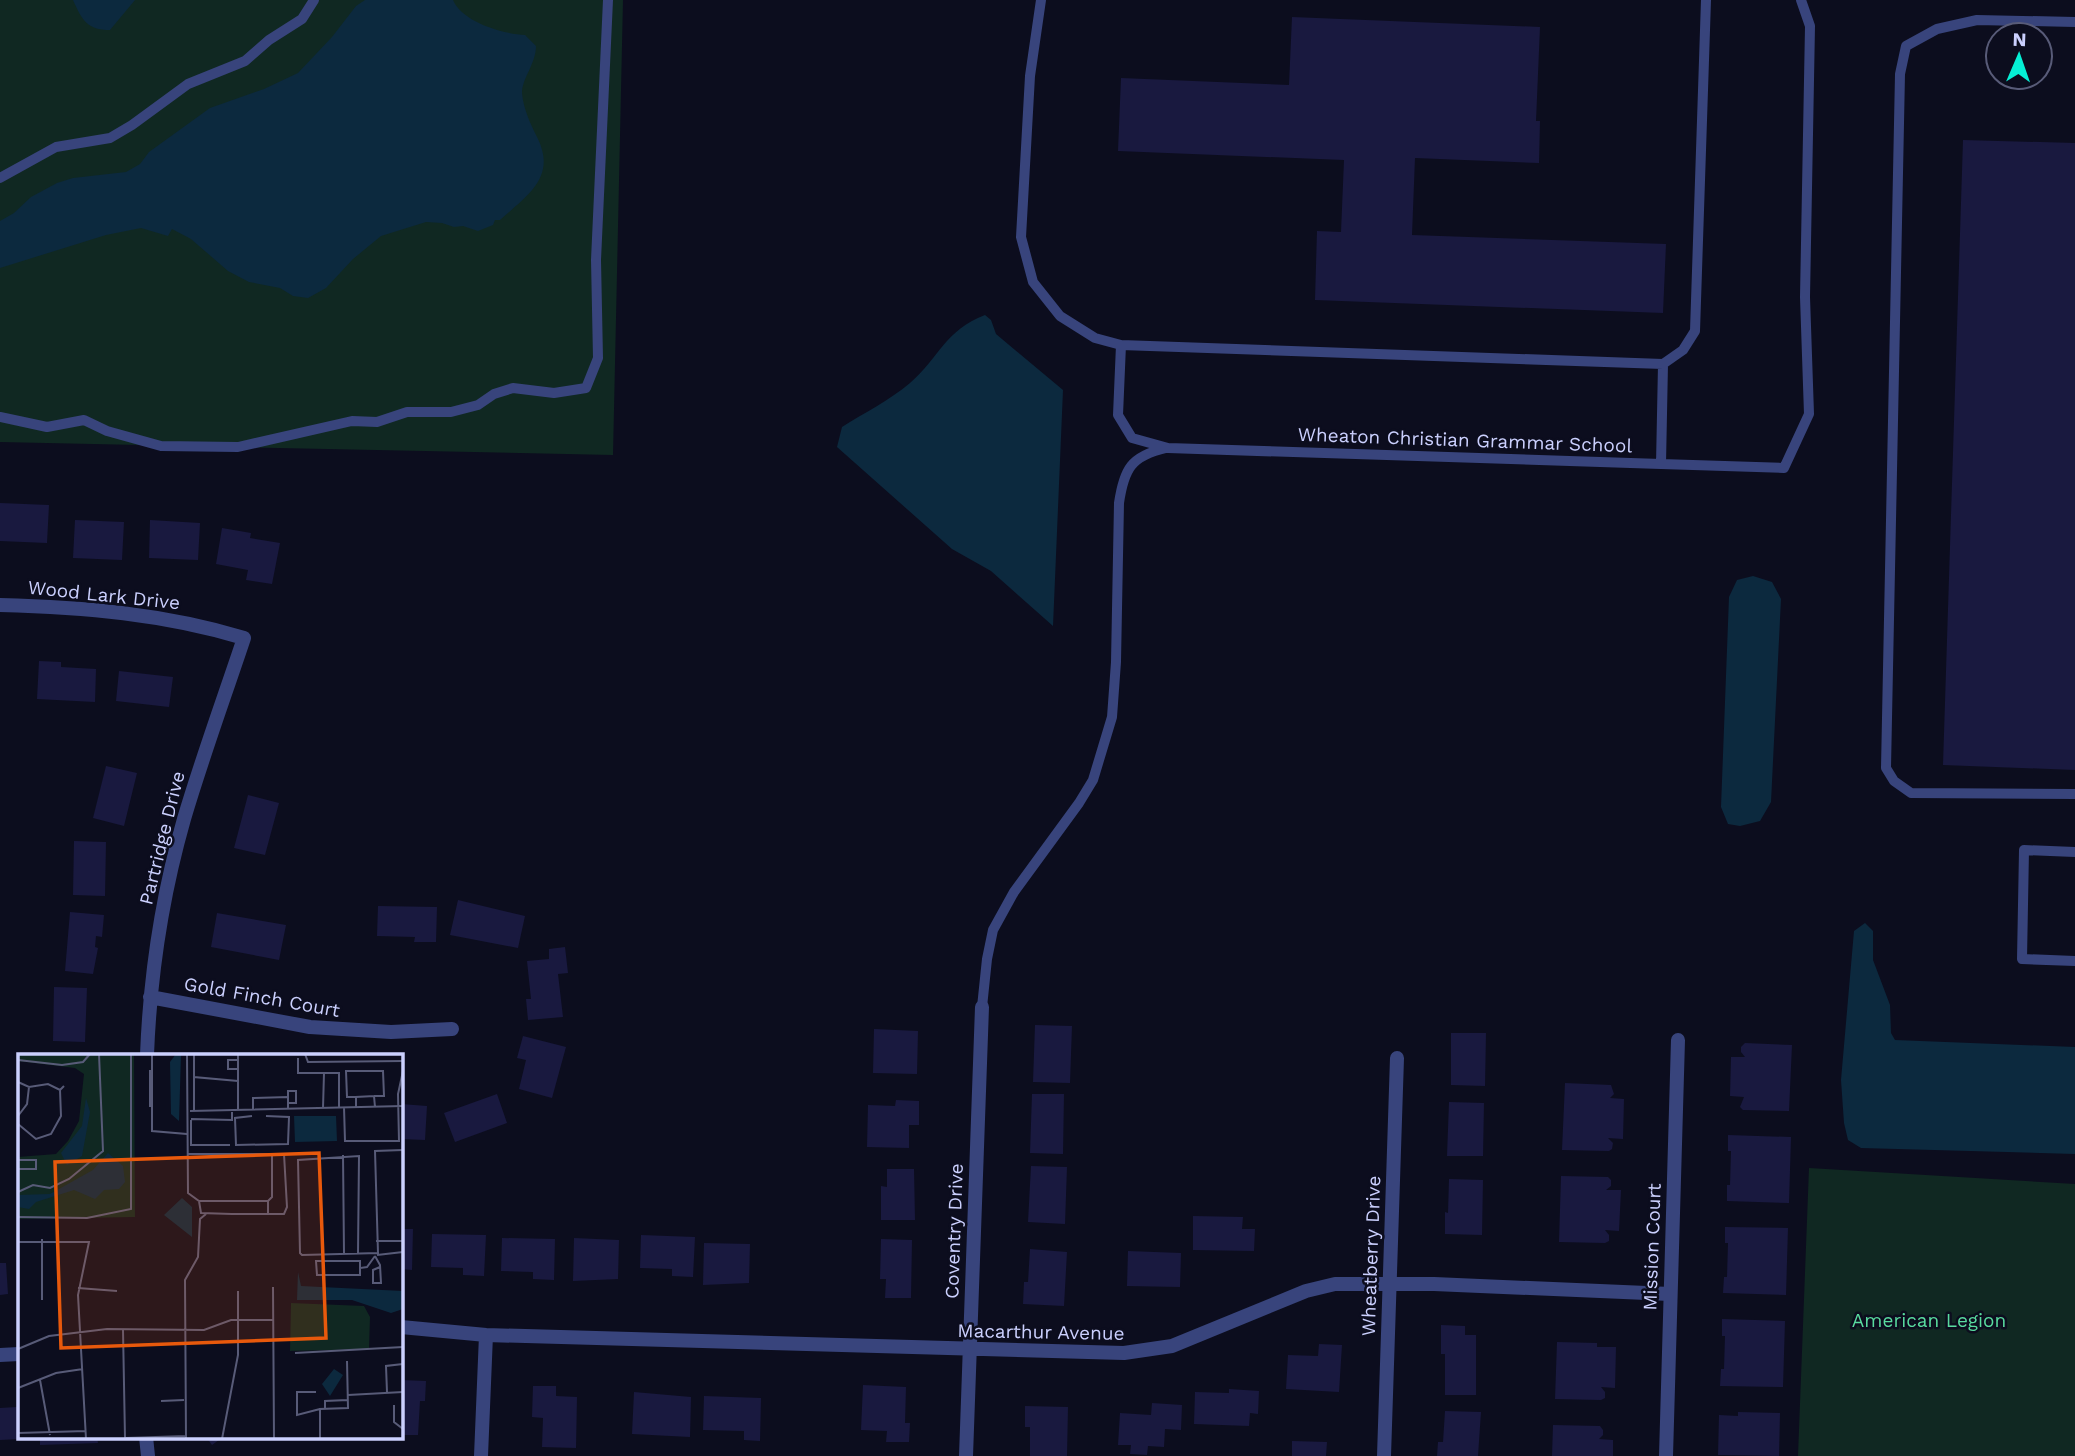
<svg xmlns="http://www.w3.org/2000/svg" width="2075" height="1456" viewBox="0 0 2075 1456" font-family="'Work Sans',sans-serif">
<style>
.green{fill:#102822}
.water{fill:#0c293e}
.building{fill:#19193f}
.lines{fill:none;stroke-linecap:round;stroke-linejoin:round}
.service{stroke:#38447c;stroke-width:10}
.minor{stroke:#38447c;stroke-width:14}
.labels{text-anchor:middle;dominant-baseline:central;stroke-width:5;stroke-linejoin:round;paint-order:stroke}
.street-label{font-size:19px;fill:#cbd0fe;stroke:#0c0d1e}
.park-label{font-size:19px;fill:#59db9f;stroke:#0c0d1e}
.inset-road{fill:none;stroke:#585b78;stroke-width:2}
.view{fill:#e8590c;fill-opacity:0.15;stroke:#e8590c;stroke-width:3.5}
.inset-edge{fill:none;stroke:#cbd0fe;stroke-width:3.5}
</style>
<rect width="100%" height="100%" fill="#0c0d1e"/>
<path class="green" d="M0 0H623L613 455 0 442Z
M1809 1168 2075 1184V1456H1798Z"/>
<path class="water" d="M73 0H135L110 30C87 30 82 20 73 0Z
M365 0H453C462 22 503 34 525 35L536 46C536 64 522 78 522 93 523 107 530 123 536 135 558 176 529 194 500 220H495L493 225 478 231 463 226 454 227 442 223 426 222 381 236 353 259 326 288 308 298 293 296 280 288 249 282 228 271 191 239 172 229 168 236 141 228 106 235 0 268V221L14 213 31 197 57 183 73 178 126 172 140 164 149 152 210 108 264 89 298 73 332 37 356 6Z
M985 315 991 320 996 334 1063 390 1053 626 991 571 952 549 837 447 842 427C864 413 890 400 910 383 939 358 945 330 985 315Z
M1753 576 1772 582 1781 599 1771 802 1760 821 1740 826 1728 824 1721 807 1729 597 1737 580Z
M1865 923 1873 931V960L1890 1005 1891 1033 1895 1040 2075 1047V1154L1861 1148 1848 1140 1844 1123 1841 1080 1854 931Z"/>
<path class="building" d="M1292 17 1540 27 1536 121H1540L1539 163 1415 158 1412 235 1666 244 1663 313 1315 300 1317 231 1341 232 1344 160 1118 151 1121 78 1289 85Z
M1963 140 2075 143V770L1943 765Z
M0 503 49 505 47 543 0 541Z
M75 520 124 522 122 560 73 558Z
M150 520 200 523 198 560 149 558Z
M222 528 251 533 250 538 280 543 272 584 246 580 248 570 216 564Z
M39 661 61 662V667L96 669 95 702 37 699Z
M119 671 173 677 169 707 116 701Z
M106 766 137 773 124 826 93 818Z
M248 795 279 803 265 855 234 848Z
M74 841 106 842 105 896 73 895Z
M458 900 525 916 518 948 450 935Z
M378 906 437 907 436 942H414L415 937 377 936Z
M70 912 104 915 102 937 96 936 95 947 98 948 93 974 65 971Z
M217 913 286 925 279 960 211 947Z
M565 947 568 973 558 974 563 1017 528 1020 526 999H531L527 961 549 959V949Z
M54 987 87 988 85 1042 53 1041Z
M1035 1025 1072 1026 1070 1083 1033 1082Z
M874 1029 918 1031 917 1074 873 1073Z
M1451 1033H1486L1485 1086 1451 1085Z
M523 1036 566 1047 552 1098 519 1089 526 1060 517 1058Z
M1745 1043 1792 1045 1789 1111 1743 1110 1740 1107 1744 1097 1730 1096 1731 1057H1745L1741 1052V1047Z
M1565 1083 1611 1085 1614 1094 1610 1098 1624 1099 1623 1139 1608 1138 1613 1143 1612 1149 1609 1151 1562 1150Z
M497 1094 507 1123 455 1142 444 1113Z
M1032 1094H1064L1063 1154 1030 1153Z
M896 1100 919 1101V1125H909V1148L867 1147 868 1105 895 1106Z
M1449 1102 1484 1103 1483 1156H1447Z
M401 1104 427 1106 425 1140 401 1139Z
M1728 1135 1791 1137 1789 1203 1727 1201V1185H1730L1731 1151H1728Z
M1031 1166 1067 1167 1065 1224 1028 1222Z
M887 1169H914L915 1220H881V1186L887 1187Z
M1561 1176 1608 1177 1611 1180V1186L1606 1190H1621L1619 1231 1605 1230 1609 1235V1241L1605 1243 1559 1242Z
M1449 1179 1483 1180 1482 1235 1445 1234V1212L1448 1213Z
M1193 1216 1243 1217 1242 1229H1255L1254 1251 1193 1250Z
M1725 1227 1788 1228 1786 1295 1723 1293 1724 1277H1727L1728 1243H1725Z
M401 1229H413L412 1270 401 1269Z
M432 1234 486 1235 484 1276 463 1275V1268L431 1267Z
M641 1235 695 1237 693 1277 672 1276V1269L640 1268Z
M502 1238 555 1239 554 1280 533 1279V1272L501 1271Z
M574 1238 619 1240 618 1279 573 1281Z
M881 1239 912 1240 911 1298H885L886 1279H880Z
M704 1243 750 1244 749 1283 703 1285Z
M1030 1249 1067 1252 1064 1306 1023 1304 1024 1282H1028Z
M1128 1251 1181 1253 1180 1287 1127 1286Z
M0 1263H6L8 1294 0 1295Z
M1722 1319 1785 1321 1783 1387 1720 1386 1721 1369H1724L1725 1336H1722Z
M1441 1325 1465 1326V1335H1476V1395H1445V1354H1441Z
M1557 1342 1597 1343V1347H1616L1615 1388 1601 1387 1605 1392V1398L1601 1400 1555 1399Z
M1319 1344 1342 1345 1339 1392 1286 1389 1288 1355 1318 1356Z
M401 1380 426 1381 425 1401H420L418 1435H401Z
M863 1385 906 1387 905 1423H910L909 1442H886L887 1431 861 1430Z
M533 1386H556V1396L577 1397 576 1448 542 1447 543 1418 532 1417Z
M1229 1389 1259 1391 1258 1414 1250 1413 1249 1426 1194 1424 1195 1392 1229 1393Z
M634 1392 691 1397 690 1437 632 1434Z
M704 1396 761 1398 760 1441 744 1440V1431L703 1430Z
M1152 1403 1182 1405 1181 1430 1165 1429 1164 1447 1148 1446 1147 1455 1130 1454 1131 1445H1118L1120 1413 1151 1415Z
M1025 1406 1068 1407 1067 1456H1030V1427H1025Z
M17 1407 19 1439 0 1440V1408Z
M1445 1411 1481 1412 1478 1456H1437L1438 1442H1443Z
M1738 1412 1780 1413 1779 1456 1718 1455 1719 1415 1738 1416Z
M1553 1425 1600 1426 1603 1430V1435L1599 1439 1613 1440V1456H1552Z
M40 1437H97L98 1443 40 1445Z
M206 1437H223L212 1445Z
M1292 1441 1327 1442 1326 1456H1292Z"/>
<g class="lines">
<path class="service" d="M1041 0 1030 76 1021 237 1033 282 1060 316 1095 338 1121 345 1663 364 1683 350 1695 331 1706 0
M2075 22 1977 20 1937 29 1906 46 1900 74 1886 768 1894 781 1911 793 2075 794
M0 178 56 147 110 138 132 125 188 84 245 61 269 40 302 19 314 0
M1121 345 1118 415 1132 438 1168 448 1661 464 1663 364
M0 417 47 427 84 420 107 431 161 446 238 447 352 421 377 422 407 412H451L478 405 494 394 513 388 554 393 586 388 598 358 596 260 608 0
M1661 464 1784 468 1809 414 1805 297 1810 26 1801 0
M2075 852 2024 850 2022 959 2075 961
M982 1007 987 959 993 930 1014 892 1079 803 1093 780 1112 717 1116 662 1119 503C1124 469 1131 456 1166 448"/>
<path class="minor" d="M0 605C83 607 165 614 244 638 224 698 202 758 184 819 162 896 150 976 147 1055
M150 997 310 1027 391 1032 452 1029
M401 1327 486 1335 1124 1353 1172 1346 1306 1291 1335 1284H1434L1670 1294
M0 1355 19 1354
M146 1437 148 1456
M481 1456 486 1335
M966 1456 982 1007
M1384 1456 1397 1058
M1666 1456 1678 1040"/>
</g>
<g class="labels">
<g class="street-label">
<text transform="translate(1465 440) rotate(2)">Wheaton Christian Grammar School</text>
<text transform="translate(104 595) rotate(6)">Wood Lark Drive</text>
<text transform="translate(162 838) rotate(-76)">Partridge Drive</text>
<text transform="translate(262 997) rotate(10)">Gold Finch Court</text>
<text transform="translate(954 1231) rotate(-88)">Coventry Drive</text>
<text transform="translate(1652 1247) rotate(-88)">Mission Court</text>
<text transform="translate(1371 1256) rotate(-88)">Wheatberry Drive</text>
<text transform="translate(1041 1332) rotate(1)">Macarthur Avenue</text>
</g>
<g class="park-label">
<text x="1929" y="1320">American Legion</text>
</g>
</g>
<g transform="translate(18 1054)">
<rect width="385" height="385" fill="#0c0d1e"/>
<path d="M0 0H116L117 163 0 165V103L38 100 50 87 61 67 66 20 57 14 0 7ZM273 249 346 252 352 263 351 295 272 297Z" fill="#102822"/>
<path d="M158 0 163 1 161 67 153 60 152 8ZM68 44 72 58 64 102 49 111 43 99 64 72ZM276 62H318L319 87 277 88ZM90 99 105 112 107 128 101 135 86 136 77 145 56 136 18 148 11 155 0 153V141L32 140 75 116ZM164 144 174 153V183L146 161ZM280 218 283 232 385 237V255L373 259 334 246H279ZM316 315 325 321 312 342 304 330Z" fill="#0c293e"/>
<path class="inset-road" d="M134 0V77L169 80M169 0 170 139 181 147H250L254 143V100M176 0V23L220 27M287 0 290 8 385 7M280 4V19H321V53M0 6 44 11 65 8 72 0M220 15H210V6H220M176 24V57M0 28 11 33 30 30 42 36 46 32M270 43V37H278V49H270M338 43H329L328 17H365L366 42H356M132 53V16M326 53 327 87H381L380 40 385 17M338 53V43L356 42 357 53M305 54 306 19M220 56V0M235 56V44L270 43V55M172 57 385 52M0 62 9 50 11 33M234 62 217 64 218 91 270 90 271 63 248 62M173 65 214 66V56M173 66V91H212M0 70 18 85 33 80 43 62 42 36M170 100H266L269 153 266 160H250M325 101 326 199M0 106H18V115H0M0 138 15 131 32 134 51 125 85 97 81 0M181 147 183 159 214 160H250V147M0 163 69 164 113 155V0M24 185V246M358 187H385M0 188H71L60 241 68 385M340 199 341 102 280 106 282 199 284 201 360 199 357 97 385 96M359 201 385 198M357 202 362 211 363 229H355V216L362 213M342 214V207H298L299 221H342V214L349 213 357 202M255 233 256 385M60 234 99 237M105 276 107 384 168 382M0 295 31 282 89 275 186 276 213 266H255M277 299 385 293M22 326 32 381M0 334 38 319 65 315M298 338H279V361L302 355M369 338 368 312 385 310M330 341 385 338M143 347 166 346M376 351V368L385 375M307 355V347L330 346M0 379 68 377M168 385 167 226 180 203 182 165 188 160M204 385 220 301V237M302 385V355L330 354 329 307"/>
<path class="view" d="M301 99 308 284 43 294 37 108Z"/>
<rect width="385" height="385" class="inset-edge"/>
</g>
<g transform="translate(2019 56) rotate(2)"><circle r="33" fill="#0c0d1e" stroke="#585b78" stroke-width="2"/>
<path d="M0-5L12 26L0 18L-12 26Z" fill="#05efd5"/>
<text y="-10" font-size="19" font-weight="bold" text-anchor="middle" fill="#cbd0fe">N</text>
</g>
</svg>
